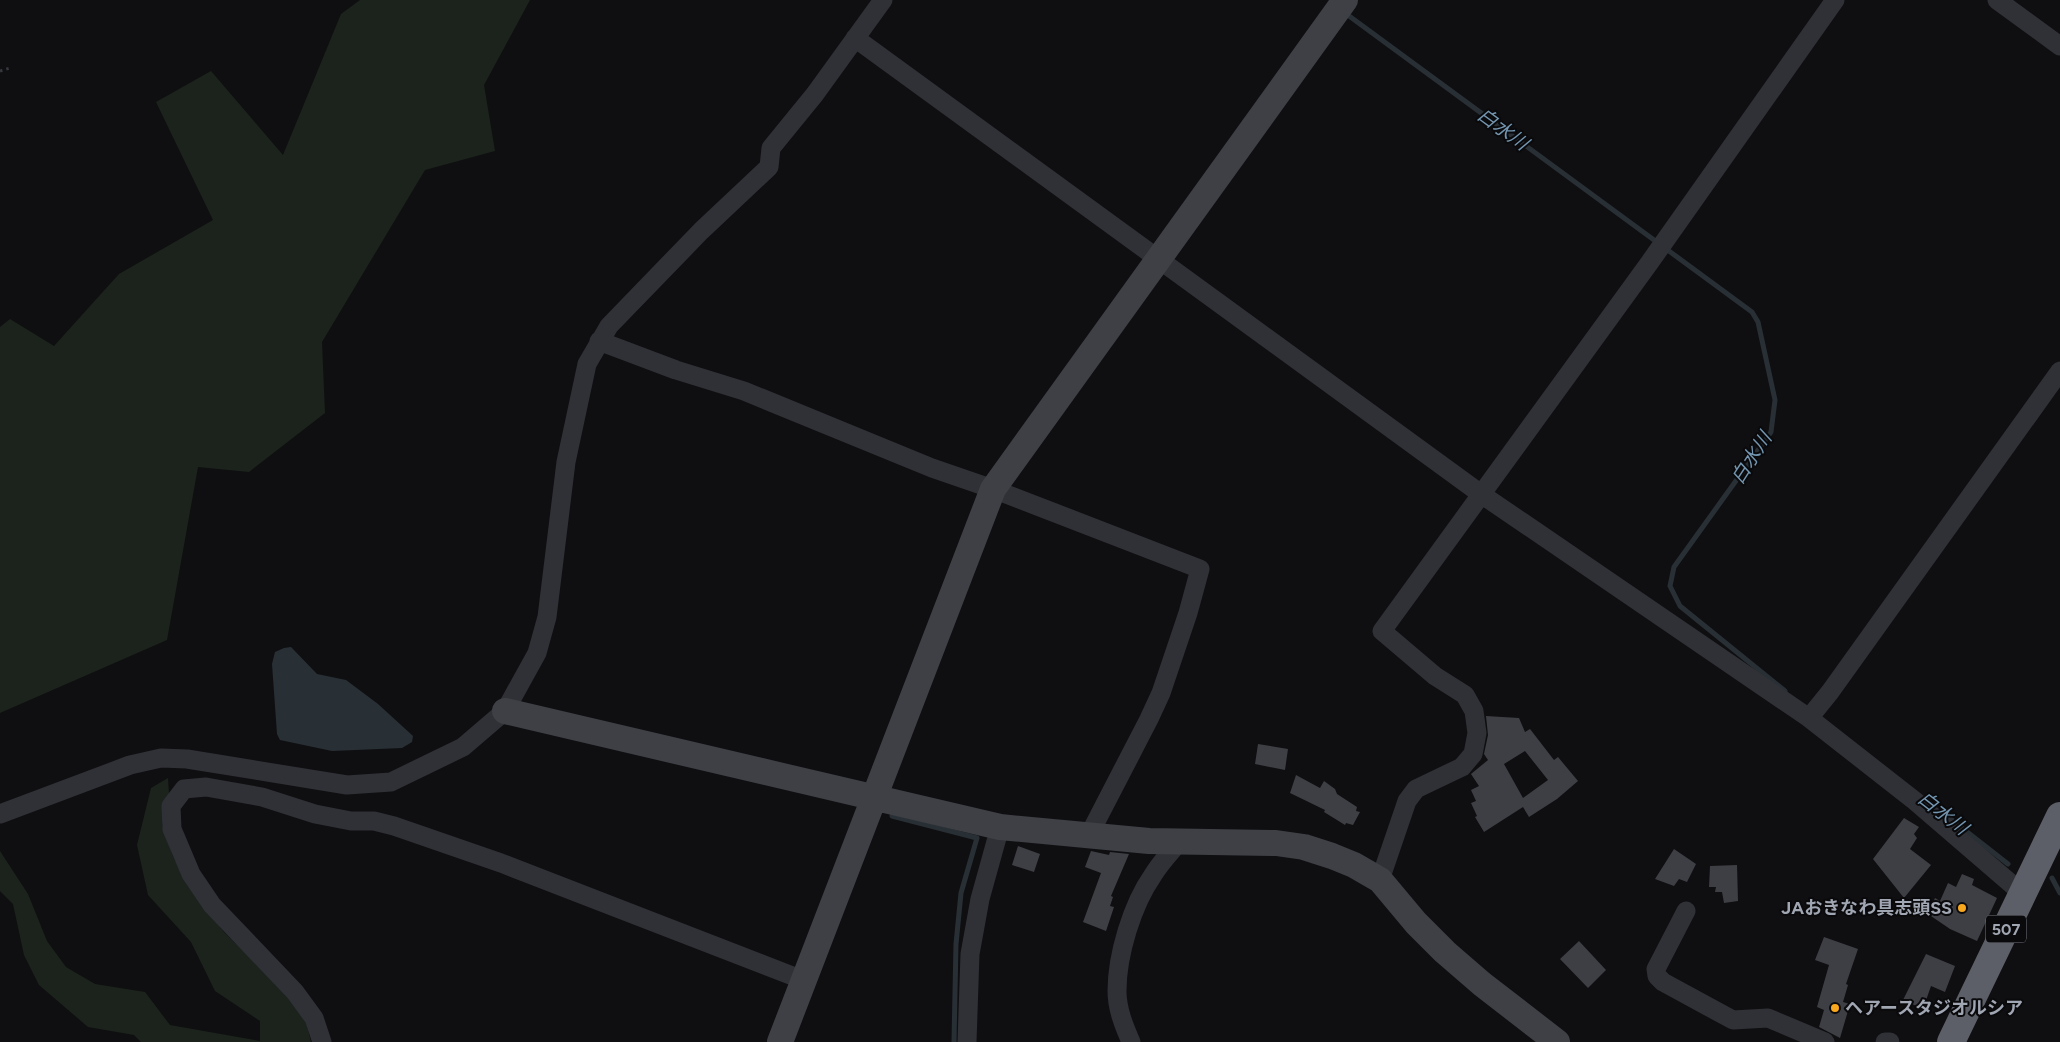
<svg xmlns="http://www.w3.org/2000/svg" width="2060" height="1042" viewBox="0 0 2060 1042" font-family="Figtree,'Noto Sans JP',sans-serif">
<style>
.green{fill:#1c231c}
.water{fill:#283036}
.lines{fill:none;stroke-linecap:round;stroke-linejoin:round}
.stream{stroke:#283036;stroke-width:5}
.building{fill:#3e3f44;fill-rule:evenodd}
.path{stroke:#36383d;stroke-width:3;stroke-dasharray:2.5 4;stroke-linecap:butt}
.street{stroke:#303136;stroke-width:19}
.secondary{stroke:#3e4046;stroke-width:26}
.highway{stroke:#5c5f67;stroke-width:28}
.poi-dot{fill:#f8a81f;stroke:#0a0a0c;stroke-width:2}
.labels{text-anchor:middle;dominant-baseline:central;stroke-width:4;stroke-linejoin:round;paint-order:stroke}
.shield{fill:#0a0a0c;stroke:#737780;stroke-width:1}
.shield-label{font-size:16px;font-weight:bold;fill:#a0a6b2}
.poi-label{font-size:18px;font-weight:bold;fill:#a0a6b2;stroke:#0a0a0c;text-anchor:end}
.water-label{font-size:19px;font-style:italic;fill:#7496b0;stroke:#0a0a0c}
</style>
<rect width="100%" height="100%" fill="#0f0f11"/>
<path class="green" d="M360 0H530L484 85 495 151 425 170 322 342 325 413 249 472 198 467 167 640 0 713V327L10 319 54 346 119 274 213 220 156 102 211 71 283 155 341 14Z
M168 778 169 794 162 825 173 856 188 886 224 932 298 1005 306 1021 311 1042H141L134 1035 88 1027 39 985 24 955 13 904 0 891V851L28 894 47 941 66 967 95 984 145 992 170 1025 260 1041V1021L215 991 191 942 148 895 137 845 151 788Z"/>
<path class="water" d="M291 647 317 674 346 680 378 704 413 736 412 742 402 748 332 751 280 740 277 734 272 664 275 652 284 648Z"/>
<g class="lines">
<path class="stream" d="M1345 13 1752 312 1758 322 1775 400 1771 432 1674 567 1670 586 1680 606 1785 691
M892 816 977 838 961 893 956 944 954 1042
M1948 817 2008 864
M2052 878 2060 893"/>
</g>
<path class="building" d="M1486 716 1519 718 1525 732 1530 729 1554 760 1558 757 1578 781 1557 799 1529 817 1523 807 1484 832 1475 817 1477 816 1471 803 1476 801 1471 790 1479 786 1471 774 1488 760 1484 754 1488 735ZM1525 751 1548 780 1523 798 1504 764Z
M1258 744 1288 749 1285 770 1255 764Z
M1296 775 1320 788 1324 781 1335 789 1337 794 1357 807 1356 811 1360 812 1353 825 1346 823 1345 825 1324 812 1325 810 1290 793Z
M1904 818 1919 827 1914 834 1917 838 1910 849 1931 865 1904 898 1873 859Z
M1018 846 1040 854 1034 872 1012 865Z
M1674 849 1696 864 1687 882 1679 879 1674 886 1655 879Z
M1091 851 1109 855 1110 852 1129 854 1111 896 1113 897 1110 906 1114 907 1106 931 1083 922 1101 873 1085 867Z
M1737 865 1738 901 1724 903 1722 892H1715L1716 887H1709L1710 866Z
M1962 874 1974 879 1972 885 1997 898 1977 941 1950 929 1928 914 1935 898 1940 901 1948 883 1956 887Z
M1824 937 1858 949 1846 984 1848 985 1843 1002 1850 1004 1840 1038 1819 1027 1824 1010 1817 1007 1829 965 1815 960Z
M1579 941 1606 970 1588 988 1560 959Z
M1926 954 1955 966 1945 992 1931 986 1923 1009 1903 1000Z"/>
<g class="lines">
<path class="path" d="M0 71 10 68"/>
<path class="street" d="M1997 0 2060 46
M855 38 1481 494 1809 718 1915 801 2023 894
M599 341 676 370 744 391 932 468 993 489 1200 569 1188 613 1161 693 1149 719 1089 835
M1809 718 1830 692 2060 371
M0 814 130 765 161 758 187 759 347 785 391 782 463 747 505 711 537 653 547 617 566 462 587 364 609 326 701 231 769 167 771 148 815 94 883 0
M1380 880 1407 801 1416 789 1462 767 1473 754 1477 733 1474 711 1465 695 1435 676 1382 631 1650 262 1835 0
M1686 911 1656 969 1657 976 1663 982 1733 1020 1768 1018 1825 1042
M322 1042 314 1018 295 992 212 905 191 874 172 829 171 806 184 789 206 787 262 797 315 814 351 821H374L394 826 501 863 803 980
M967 1042 970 954 980 899 1000 827
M1131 1042C1124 1026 1117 1009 1117 991 1117 955 1132 905 1153 875 1160 863 1170 853 1179 842
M1885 1042H1890"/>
<path class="secondary" d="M505 711 1000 827 1149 841 1276 843 1304 847 1332 856 1354 865 1380 880 1416 923 1445 952 1482 984 1557 1042
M780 1042 993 489 1345 0"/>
<path class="highway" d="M1951 1042 2060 816"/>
</g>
<g class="poi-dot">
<circle cx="1962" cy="908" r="5"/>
<circle cx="1835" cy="1008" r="5"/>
</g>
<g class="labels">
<rect class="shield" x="1986" y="915.5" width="40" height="27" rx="4"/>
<g class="shield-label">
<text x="2006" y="929">507</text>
</g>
<g class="poi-label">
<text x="1952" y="908">JAおきなわ具志頭SS</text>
<text x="1845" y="1008" text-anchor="start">ヘアースタジオルシア</text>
</g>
<g class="water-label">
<text transform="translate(1503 129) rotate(36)">白水川</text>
<text transform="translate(1751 458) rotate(-57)">白水川</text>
<text transform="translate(1943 813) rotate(38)">白水川</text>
</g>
</g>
</svg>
